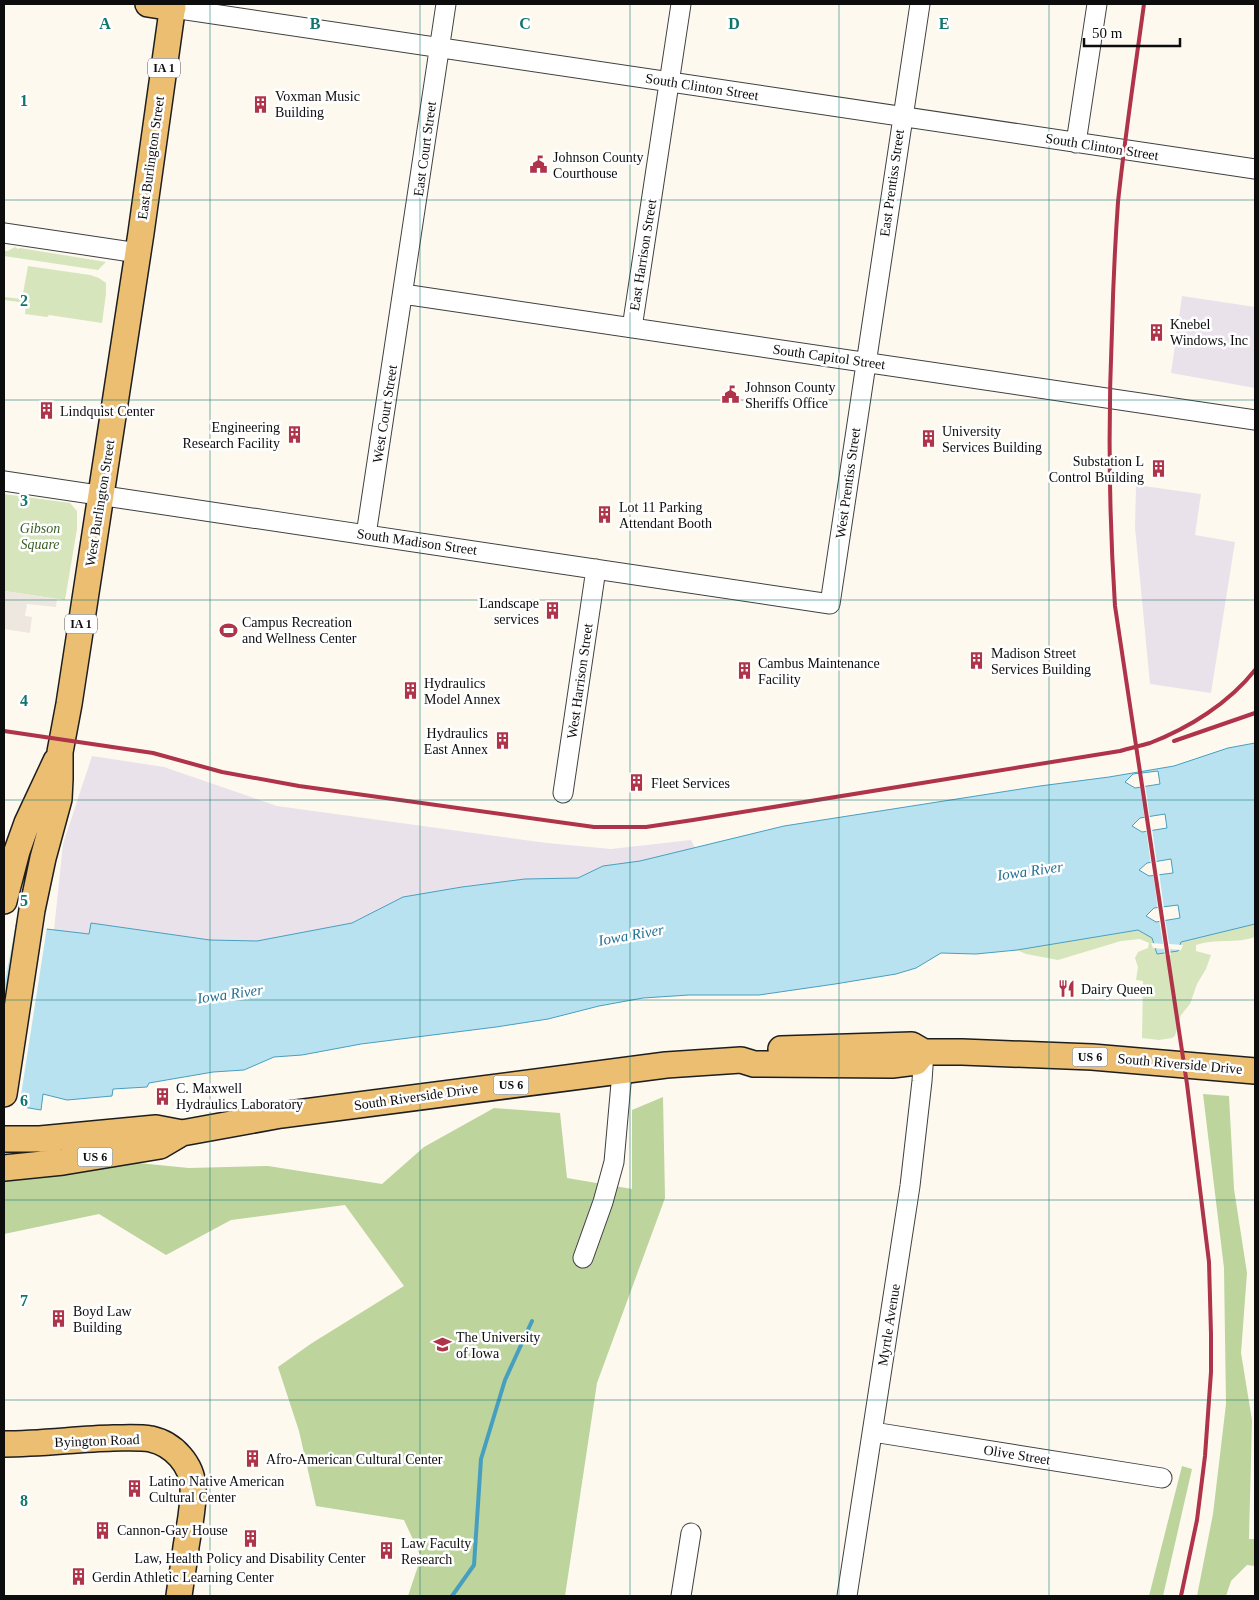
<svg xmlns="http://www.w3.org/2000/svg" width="1259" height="1600" viewBox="0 0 1259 1600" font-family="'Times New Roman',serif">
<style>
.industrial{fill:#e9e2eb}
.green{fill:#d6e5bc}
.forest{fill:#bdd49d}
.plaza{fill:#ede7df}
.water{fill:#b9e2f0;stroke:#479fc0;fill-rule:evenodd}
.pier{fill:#fdf9ef}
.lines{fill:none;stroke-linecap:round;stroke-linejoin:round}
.stream{stroke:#479fc0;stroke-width:4}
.minor-casing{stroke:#404040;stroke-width:21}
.major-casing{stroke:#1e1e1e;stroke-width:28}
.minor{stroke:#fff;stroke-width:19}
.major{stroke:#ebbe72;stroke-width:25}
.rail{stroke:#af3349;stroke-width:4}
.grid{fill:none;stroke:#0f766e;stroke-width:1;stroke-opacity:0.55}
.labels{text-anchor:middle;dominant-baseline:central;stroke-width:5;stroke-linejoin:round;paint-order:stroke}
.shield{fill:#fff;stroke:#565656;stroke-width:1}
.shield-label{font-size:12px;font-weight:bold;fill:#0d0d0d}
.street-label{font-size:14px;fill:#0d0d0d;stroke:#fff}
.poi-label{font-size:14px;fill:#0d0d0d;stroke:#fff;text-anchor:start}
.park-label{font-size:14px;font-style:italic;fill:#385f24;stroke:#fff}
.water-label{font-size:15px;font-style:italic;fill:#237093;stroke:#fff}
.grid-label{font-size:16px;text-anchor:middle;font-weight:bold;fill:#0f766e;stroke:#fff;stroke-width:5;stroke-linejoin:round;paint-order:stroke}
</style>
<rect width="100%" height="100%" fill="#fdf9ef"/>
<path class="industrial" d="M1182 296 1255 307V388L1171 373Z
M1136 485 1201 494 1195 535 1235 542 1211 693 1150 684 1135 527Z
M92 756 164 767 277 806 547 843 611 849 691 840 695 848 640 861 603 866 578 878 525 879 462 887 403 897 352 923 257 941 210 940 91 923 89 934 54 930 63 844Z"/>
<path class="green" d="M15 247 18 249 20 248 106 262 98 270 4 256V251H8Z
M28 266 90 275 99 278 106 283V294L102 323 49 315 47 317 25 314 26 303 4 300V297L22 299Z
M4 494 70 503 77 511V529L65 600 4 591Z
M1255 924V937C1237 944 1215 938 1196 945V951L1211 955 1206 969 1197 984 1190 1004 1181 1015 1175 1036 1172 1038 1159 1040 1142 1038 1143 981 1136 980 1138 967 1135 958 1138 952 1148 948 1149 943 1140 939 1121 941 1058 960 1026 954 1017 950 1138 930 1152 938 1157 954 1181 942Z"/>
<path class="forest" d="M1203 1094 1229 1096 1234 1189 1247 1273 1241 1353 1252 1420 1249 1539H1255V1566L1247 1565 1231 1581 1226 1596H1197L1213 1514 1226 1404 1224 1268Z
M663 1097 665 1198 597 1383 565 1596H408L421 1557 404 1520 316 1506 299 1431 278 1367 312 1343 404 1286 345 1205 231 1220 166 1255 99 1214 4 1234V1179L118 1161 189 1168 268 1166 382 1184 424 1147 494 1108 560 1113 567 1178 632 1189V1110Z
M1182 1466 1192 1469 1163 1596H1149Z"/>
<path class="plaza" d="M4 591 57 599 56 607 27 604 25 616 32 617 30 633 4 629Z"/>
<path class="water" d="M1255 743V924L1181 942 1178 951 1157 954 1152 938 1138 930 1017 950 976 954 941 953 916 968 896 974 835 984 759 995H689L643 998 599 1006 548 1019 496 1027 361 1044 302 1055 274 1057 244 1070 213 1072 149 1083 147 1087 113 1089 112 1096 67 1100 43 1094 41 1110 23 1107 4 1098V924L89 934 91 923 210 940 257 941 352 923 403 897 462 887 525 879 578 878 603 866 640 861 784 826 1040 786 1109 777 1174 766 1228 748ZM1158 771 1160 784 1135 788 1125 782 1133 774ZM1165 814 1167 828 1142 832 1132 826 1140 818ZM1171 859 1173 873 1149 876 1139 870 1147 863ZM1178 905 1180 918 1156 922 1146 916 1154 908Z"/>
<path class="pier" d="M1145 784 1150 819 1145 820 1140 785Z
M1152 828 1157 864 1151 865 1146 829Z
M1159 872 1164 909 1158 910 1153 873Z
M1165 918 1169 944 1183 945 1181 950 1170 949 1171 955 1165 956 1164 949 1153 948 1151 943 1163 944 1159 919Z
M4 921 16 923 4 987Z
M19 923 47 927 21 1095 22 1109 4 1101Z"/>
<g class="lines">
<path class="stream" d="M452 1596 474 1565 481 1459 505 1380 532 1321"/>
<defs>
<path id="minor" d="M173 8 1255 169
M1076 143 1097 4
M4 233 138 253
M403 294 1255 420
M632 328 681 4
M4 481 830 604 920 4
M366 535 446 4
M563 793 596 569
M583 1258 603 1202 614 1162 622 1072
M873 1432 1162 1478
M681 1596 691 1533
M847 1596 910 1186 922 1081 924 1052"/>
<path id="major" d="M148 4 173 8
M4 901 17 851 27 823 56 761
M781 1049 912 1045 924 1052H962L1092 1057 1255 1071
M4 1094 32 910 43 858 59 799 60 779V752L69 704 141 233 173 4
M4 1139H40L156 1128 182 1133
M4 1168 63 1162 160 1146 182 1133 281 1115 666 1065 741 1060 754 1064 892 1065 916 1062 924 1052
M4 1444C41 1444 77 1439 113 1438 126 1438 139 1437 151 1439 174 1444 192 1465 193 1487 194 1508 189 1527 186 1547 184 1564 181 1580 179 1596"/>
</defs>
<use href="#minor" class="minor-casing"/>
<use href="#major" class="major-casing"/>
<use href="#minor" class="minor"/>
<use href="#major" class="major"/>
<path class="rail" d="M1144 4C1135 70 1125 136 1118 202 1115 245 1113 288 1112 330 1108 422 1109 514 1115 606L1187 1084 1209 1262 1211 1334V1372L1205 1456 1197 1520 1181 1596
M4 731 153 753 222 772 299 786 594 827H646L693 820 1120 751C1130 748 1140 746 1150 743 1189 728 1229 703 1255 670
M1174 741 1255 713"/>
</g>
<path class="grid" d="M210 4V1596M420 4V1596M630 4V1596M839 4V1596M1049 4V1596M4 200H1255M4 400H1255M4 600H1255M4 800H1255M4 1000H1255M4 1200H1255M4 1400H1255"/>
<defs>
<symbol id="building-bare" viewBox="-9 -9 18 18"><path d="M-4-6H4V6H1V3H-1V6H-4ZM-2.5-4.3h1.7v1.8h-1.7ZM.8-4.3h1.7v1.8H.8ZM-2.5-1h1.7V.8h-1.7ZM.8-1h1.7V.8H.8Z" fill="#af3349" stroke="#fff" stroke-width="2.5" paint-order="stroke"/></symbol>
<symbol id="civic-bare" viewBox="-9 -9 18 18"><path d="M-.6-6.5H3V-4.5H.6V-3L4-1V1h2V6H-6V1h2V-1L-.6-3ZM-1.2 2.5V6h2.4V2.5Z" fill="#af3349" stroke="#fff" stroke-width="2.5" paint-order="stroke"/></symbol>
<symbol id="stadium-bare" viewBox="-9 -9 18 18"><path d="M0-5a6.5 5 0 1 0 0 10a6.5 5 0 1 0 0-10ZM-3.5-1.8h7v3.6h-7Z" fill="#af3349" stroke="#fff" stroke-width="2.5" paint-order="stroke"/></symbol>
<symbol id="restaurant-bare" viewBox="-9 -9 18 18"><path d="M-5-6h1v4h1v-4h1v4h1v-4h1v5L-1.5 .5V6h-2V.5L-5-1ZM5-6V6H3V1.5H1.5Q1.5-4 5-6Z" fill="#af3349" stroke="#fff" stroke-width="2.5" paint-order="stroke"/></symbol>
<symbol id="university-bare" viewBox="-9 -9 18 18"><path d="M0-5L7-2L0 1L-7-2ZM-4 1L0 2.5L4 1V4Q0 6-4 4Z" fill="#af3349" stroke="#fff" stroke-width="2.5" paint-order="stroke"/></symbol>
</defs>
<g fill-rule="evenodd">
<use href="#building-bare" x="248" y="92" width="25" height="25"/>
<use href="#civic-bare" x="526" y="152" width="25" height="25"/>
<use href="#building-bare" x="1144" y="320" width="25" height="25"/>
<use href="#civic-bare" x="718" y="382" width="25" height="25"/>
<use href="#building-bare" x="34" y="398" width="25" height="25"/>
<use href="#building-bare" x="282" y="422" width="25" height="25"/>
<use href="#building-bare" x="916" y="426" width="25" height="25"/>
<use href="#building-bare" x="1146" y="456" width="25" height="25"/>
<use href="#building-bare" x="592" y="502" width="25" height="25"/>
<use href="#building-bare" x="540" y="598" width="25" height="25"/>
<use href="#stadium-bare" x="216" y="618" width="25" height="25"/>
<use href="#building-bare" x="964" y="648" width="25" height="25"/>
<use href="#building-bare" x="732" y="658" width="25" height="25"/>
<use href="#building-bare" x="398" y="678" width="25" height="25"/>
<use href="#building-bare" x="490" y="728" width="25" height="25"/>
<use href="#building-bare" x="624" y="770" width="25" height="25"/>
<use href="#restaurant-bare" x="1054" y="976" width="25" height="25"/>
<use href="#building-bare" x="150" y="1084" width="25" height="25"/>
<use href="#building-bare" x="46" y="1306" width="25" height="25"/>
<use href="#university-bare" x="430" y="1332" width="25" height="25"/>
<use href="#building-bare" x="240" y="1446" width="25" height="25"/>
<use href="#building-bare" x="122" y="1476" width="25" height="25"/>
<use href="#building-bare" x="90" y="1518" width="25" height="25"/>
<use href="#building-bare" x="238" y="1526" width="25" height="25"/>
<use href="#building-bare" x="374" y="1538" width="25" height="25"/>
<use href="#building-bare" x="66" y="1564" width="25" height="25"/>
</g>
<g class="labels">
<g class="shield">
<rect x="148" y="58.5" width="32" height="19" rx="4"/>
<rect x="65" y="614.5" width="32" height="19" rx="4"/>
<rect x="1072.5" y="1047.5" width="35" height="19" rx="4"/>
<rect x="493.5" y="1075.5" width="35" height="19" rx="4"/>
<rect x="77.5" y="1147.5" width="35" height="19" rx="4"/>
</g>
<g class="shield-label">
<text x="164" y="68">IA 1</text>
<text x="81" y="624">IA 1</text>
<text x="1090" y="1057">US 6</text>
<text x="511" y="1085">US 6</text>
<text x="95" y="1157">US 6</text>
</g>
<g class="street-label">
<text transform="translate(702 87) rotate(9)">South Clinton Street</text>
<text transform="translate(1102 147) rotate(9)">South Clinton Street</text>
<text transform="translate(425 149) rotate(-82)">East Court Street</text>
<text transform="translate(151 158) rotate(-82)">East Burlington Street</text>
<text transform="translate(892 183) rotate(-82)">East Prentiss Street</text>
<text transform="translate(643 255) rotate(-81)">East Harrison Street</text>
<text transform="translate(829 357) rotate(8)">South Capitol Street</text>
<text transform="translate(385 414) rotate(-81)">West Court Street</text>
<text transform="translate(848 483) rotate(-82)">West Prentiss Street</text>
<text transform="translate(100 503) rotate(-81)">West Burlington Street</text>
<text transform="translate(417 542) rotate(8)">South Madison Street</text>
<text transform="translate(580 681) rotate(-82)">West Harrison Street</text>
<text transform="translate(1180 1064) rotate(5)">South Riverside Drive</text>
<text transform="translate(416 1097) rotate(-8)">South Riverside Drive</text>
<text transform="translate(889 1325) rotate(-81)">Myrtle Avenue</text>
<text transform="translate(97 1441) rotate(-2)">Byington Road</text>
<text transform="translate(1017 1455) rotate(9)">Olive Street</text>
</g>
<g class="poi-label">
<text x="275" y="96">Voxman Music<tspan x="275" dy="16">Building</tspan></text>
<text x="553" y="157">Johnson County<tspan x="553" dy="16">Courthouse</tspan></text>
<text x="1170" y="324">Knebel<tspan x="1170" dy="16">Windows, Inc</tspan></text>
<text x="745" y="387">Johnson County<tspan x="745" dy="16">Sheriffs Office</tspan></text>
<text x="60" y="411">Lindquist Center</text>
<text x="280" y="427" text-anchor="end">Engineering<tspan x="280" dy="16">Research Facility</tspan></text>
<text x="942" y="431">University<tspan x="942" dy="16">Services Building</tspan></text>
<text x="1144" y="461" text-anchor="end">Substation L<tspan x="1144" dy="16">Control Building</tspan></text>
<text x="619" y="507">Lot 11 Parking<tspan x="619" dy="16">Attendant Booth</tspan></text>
<text x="539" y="603" text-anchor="end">Landscape<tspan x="539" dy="16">services</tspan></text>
<text x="242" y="622">Campus Recreation<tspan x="242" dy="16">and Wellness Center</tspan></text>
<text x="991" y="653">Madison Street<tspan x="991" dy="16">Services Building</tspan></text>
<text x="758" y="663">Cambus Maintenance<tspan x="758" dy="16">Facility</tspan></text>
<text x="424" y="683">Hydraulics<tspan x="424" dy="16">Model Annex</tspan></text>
<text x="488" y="733" text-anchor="end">Hydraulics<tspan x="488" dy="16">East Annex</tspan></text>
<text x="651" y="783">Fleet Services</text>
<text x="1081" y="989">Dairy Queen</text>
<text x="176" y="1088">C. Maxwell<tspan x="176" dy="16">Hydraulics Laboratory</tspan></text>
<text x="73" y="1311">Boyd Law<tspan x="73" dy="16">Building</tspan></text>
<text x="456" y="1337">The University<tspan x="456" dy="16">of Iowa</tspan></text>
<text x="266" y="1459">Afro-American Cultural Center</text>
<text x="149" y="1481">Latino Native American<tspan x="149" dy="16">Cultural Center</tspan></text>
<text x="117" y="1530">Cannon-Gay House</text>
<text x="401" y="1543">Law Faculty<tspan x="401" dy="16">Research</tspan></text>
<text x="250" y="1558" text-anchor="middle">Law, Health Policy and Disability Center</text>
<text x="92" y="1577">Gerdin Athletic Learning Center</text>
</g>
<g class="park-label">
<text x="40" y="528">Gibson<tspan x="40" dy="16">Square</tspan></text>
</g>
<g class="water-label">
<text transform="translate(1030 871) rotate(-8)">Iowa River</text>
<text transform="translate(631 935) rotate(-10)">Iowa River</text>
<text transform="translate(230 994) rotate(-8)">Iowa River</text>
</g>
</g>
<g class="grid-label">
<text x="105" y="29">A</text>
<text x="315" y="29">B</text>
<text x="525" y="29">C</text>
<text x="734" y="29">D</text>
<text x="944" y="29">E</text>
<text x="24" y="106">1</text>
<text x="24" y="306">2</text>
<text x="24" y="506">3</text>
<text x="24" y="706">4</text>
<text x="24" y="906">5</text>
<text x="24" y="1106">6</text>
<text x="24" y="1306">7</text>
<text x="24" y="1506">8</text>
</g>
<rect width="1259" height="1600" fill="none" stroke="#0d0d0d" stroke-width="10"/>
<path d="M1084 38v8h96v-8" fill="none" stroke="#0d0d0d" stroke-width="2.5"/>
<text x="1092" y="38" font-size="15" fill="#0d0d0d" stroke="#ffffff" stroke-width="4" paint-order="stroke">50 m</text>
</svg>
